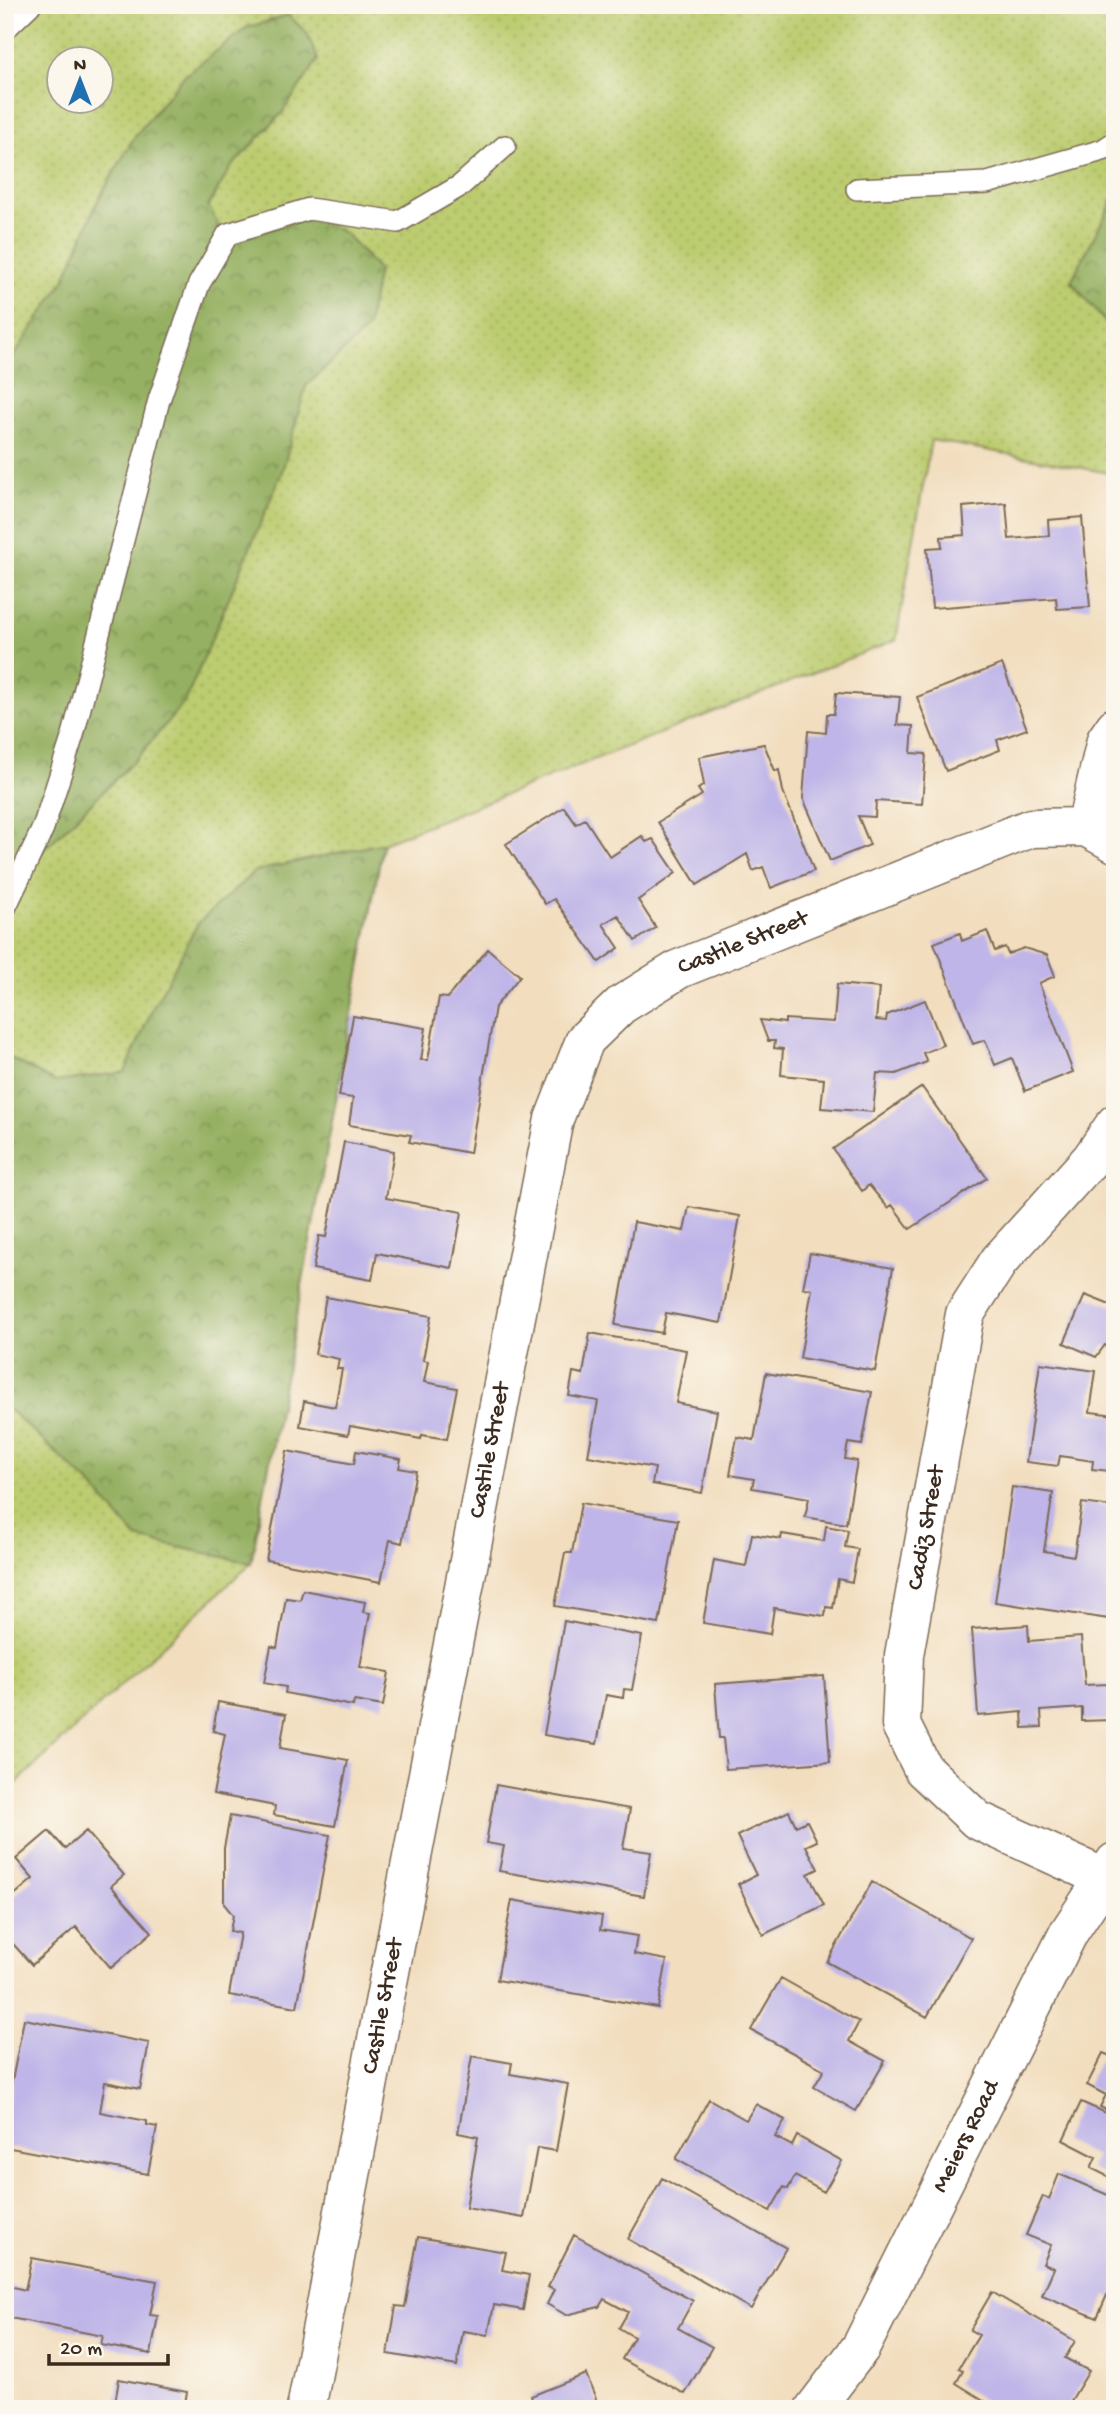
<svg xmlns="http://www.w3.org/2000/svg" width="1120" height="2414" viewBox="0 0 1120 2414" font-family="'Gochi Hand',sans-serif">
<style>
.grass{fill:url(#grass-dots);stroke:#7c7b46;stroke-width:2;fill-rule:evenodd}
.forest{fill:url(#forest-crowns);stroke:#686d40;stroke-width:2}
.building{fill:#bfb5e8}
.lines{fill:none;stroke-linecap:round;stroke-linejoin:round}
.lane-casing{stroke:#7b6956;stroke-width:24}
.street-casing{stroke:#7b6956;stroke-width:41}
.secondary-casing{stroke:#7b6956;stroke-width:41}
.lane{stroke:#fff;stroke-width:21}
.street{stroke:#fff;stroke-width:38}
.secondary{stroke:#fff;stroke-width:38}
.labels{text-anchor:middle;dominant-baseline:central;stroke-width:6;stroke-linejoin:round;paint-order:stroke}
.street-label{font-size:24px;fill:#3b2a1e;stroke:#fbf7ec}
</style>
<defs>
<pattern id="grass-dots" width="8" height="8" patternUnits="userSpaceOnUse" patternTransform="scale(1.75)"><rect width="8" height="8" fill="#bccc6f"/><path d="M2 2h.1M6 6h.1" fill="none" stroke="#a2af60" stroke-width="1.8" stroke-linecap="round"/></pattern>
<pattern id="forest-crowns" width="20" height="18" patternUnits="userSpaceOnUse" patternTransform="scale(1.75)"><rect width="20" height="18" fill="#95b062"/><path d="M2 6a3 3 0 1 1 6 0M12 15a3 3 0 1 1 6 0" fill="none" stroke="#7b8f50"/></pattern>
</defs>
<rect width="100%" height="100%" fill="#fbf7ec"/>
<filter id="ink" filterUnits="userSpaceOnUse"><feTurbulence type="fractalNoise" baseFrequency=".0143" numOctaves="2"/><feDisplacementMap in="SourceGraphic" scale="14" xChannelSelector="R" yChannelSelector="G"/><feConvolveMatrix kernelMatrix="1 2 1 2 8 2 1 2 1" color-interpolation-filters="sRGB"/></filter>
<filter id="wash" filterUnits="userSpaceOnUse"><feTurbulence type="fractalNoise" baseFrequency=".00686" numOctaves="4" result="noise"/><feDisplacementMap in="SourceGraphic" scale="28" xChannelSelector="R" yChannelSelector="G"/><feGaussianBlur stdDeviation="1.57" result="paint"/><feColorMatrix in="noise" values="0 0 0 0 0 0 0 0 0 0 0 0 0 0 0 0 0 1.4 0 .05"/><feComposite in="paint" operator="in"/></filter>
<g filter="url(#wash)">
<rect width="100%" height="100%" fill="#f2debf"/>
<path class="grass" d="M5 5H1115V474L931 440 896 640 383 843 251 1563 5 1794ZM60 60H102V102H60Z"/>
<path class="forest" d="M288 15 307 33 318 60 282 113 232 166 208 206 228 243 313 215 346 234 378 270 367 329 306 386 282 472 186 700 139 756 5 888V369L65 279 97 202 135 136 183 77 246 28Z
M1114 198H1115V334L1071 281Z
M383 843 251 1563 137 1538 92 1486 13 1413 5 1409V1055L55 1082 125 1072 152 1010 198 923 255 871Z"/>
<g id="blocks">
<path class="building" d="M1006 503 1009 539 1049 536 1048 520 1082 517 1090 607 1057 609 1056 598 932 608 927 548 942 547 941 537 965 535 963 507Z
M1002 664 1027 729 997 740 1000 750 946 771 917 697Z
M836 693 900 697 897 725 913 726 911 753 926 754 922 804 876 801 875 817 858 816 870 845 830 861 803 798 808 731 826 733 827 714H834Z
M764 744 775 771 779 770 783 791 814 871 771 888 763 867 753 871 747 854 697 885 658 822 702 795 698 789 704 785 699 757Z
M564 807 576 824 585 819 610 857 642 836 646 842 653 839 676 873 638 900 656 928 635 941 618 915 603 924 619 948 599 962 554 899 545 904 506 844Z
M987 931 995 951 1005 947 1008 954 1024 948 1047 955 1055 976 1039 983 1073 1072 1025 1091 1012 1058 995 1065 985 1040 973 1044 934 943 960 933 962 941Z
M488 949 520 976 495 1007 470 1153 409 1142 411 1135 349 1125 353 1098 339 1096 353 1016 426 1028 421 1060H428L439 997 447 998Z
M837 984 879 988 876 1020 886 1021 887 1015 925 1000 943 1045 923 1053 927 1062 896 1074 877 1073 873 1112 821 1108 824 1079 781 1075 783 1049 774 1048 775 1041H768L760 1020 785 1023V1019L834 1022Z
M922 1087 987 1178 910 1229 892 1205 888 1208 869 1185 862 1191 833 1149Z
M344 1142 394 1151 386 1198 462 1212 452 1268 377 1253 372 1280 313 1269 319 1236 326 1237Z
M689 1207 740 1216 721 1323 666 1313 662 1333 615 1325 634 1222 684 1231Z
M810 1253 893 1268 875 1371 800 1358 812 1289 803 1288Z
M1085 1295 1115 1307V1350L1105 1345 1096 1357 1064 1343Z
M326 1297 431 1316 423 1360 428 1361 424 1382 457 1388 447 1439 422 1435 421 1439 350 1426 348 1435 300 1426 304 1401 335 1407 342 1369H337L339 1359 315 1354Z
M590 1333 686 1350 676 1403 717 1411 702 1493 652 1484 655 1468 588 1456 598 1401 569 1396 573 1372 583 1374Z
M1040 1363 1096 1371 1090 1412 1115 1415 1110 1471 1092 1469 1093 1461 1060 1456 1058 1466 1026 1462Z
M766 1373 872 1392 862 1445 848 1443 845 1459 857 1461 846 1524 805 1517 809 1498 752 1488 754 1479 730 1475 737 1437 754 1440Z
M287 1451 354 1464 356 1451 401 1459 399 1468 416 1471 402 1543 390 1540 381 1582 266 1560Z
M1012 1487 1053 1493 1044 1551 1074 1556 1082 1503 1114 1507 1109 1540H1115V1582L1109 1619 995 1602Z
M581 1503 678 1520 659 1624 555 1606 565 1553H572Z
M826 1526 848 1530 845 1547 858 1549 852 1582 838 1579 833 1608 826 1607 825 1616 774 1608 770 1634 703 1623 714 1560 746 1566 752 1534 781 1539 782 1534 824 1541Z
M303 1590 365 1602 363 1612 370 1613 360 1667 389 1672 383 1706 354 1701 353 1706 285 1693 286 1687 264 1683 271 1646 277 1648 286 1598 300 1600Z
M564 1621 642 1636 632 1690 624 1689 623 1698 606 1695 597 1744 544 1735Z
M1028 1625 1029 1641 1081 1637 1085 1685 1109 1684 1111 1720 1082 1721V1708L1041 1711 1042 1727 1023 1728 1022 1712 978 1716 972 1629Z
M824 1676 830 1762 726 1769 723 1738H719L715 1684Z
M218 1702 286 1714 280 1748 348 1760 335 1826 274 1815 275 1806 213 1794 225 1734 213 1731Z
M496 1785 630 1809 623 1848 651 1852 644 1896 499 1871 504 1846 486 1843Z
M789 1811 796 1826 807 1821 817 1841 806 1846 818 1869 808 1874 824 1905 763 1935 738 1884 756 1875 737 1836Z
M230 1816 330 1835 297 2007 229 1995 240 1933 230 1931 233 1915 224 1904V1848Z
M49 1831 65 1849 86 1831 124 1875 111 1886 152 1932 111 1968 76 1927 32 1965 5 1935V1903L33 1879 16 1859Z
M872 1882 971 1938 927 2017 827 1962Z
M512 1900 602 1916 600 1930 637 1936 634 1954 667 1960 658 2008 497 1980Z
M781 1978 859 2022 849 2041 885 2061 856 2111 814 2087 824 2070 751 2030Z
M24 2019 149 2043 140 2089 105 2082 100 2112 147 2121V2125L157 2127 148 2174 5 2147V2117Z
M1103 2053 1115 2058V2114L1100 2107 1106 2095 1087 2085Z
M472 2056 512 2063 510 2074 568 2084 556 2151 537 2148 524 2218 466 2208 478 2137 458 2133Z
M709 2099 746 2120 756 2104 785 2120 775 2137 792 2146 797 2136 842 2161 824 2192 795 2176 788 2189 784 2187 770 2211 676 2159Z
M1081 2102 1115 2117V2180L1091 2168 1096 2157 1063 2140Z
M1059 2174 1115 2198V2298L1107 2295 1097 2318 1042 2295 1054 2268 1043 2264 1051 2245 1026 2235 1043 2196 1049 2199Z
M662 2178 786 2248 751 2309 628 2239Z
M574 2235 693 2301 678 2328 712 2347 685 2394 622 2359 634 2337 619 2328 628 2312 604 2299 599 2307 566 2315 547 2304 554 2290 548 2287Z
M418 2237 506 2252 502 2270 529 2275 523 2310 494 2305 488 2335 463 2331 457 2366 388 2354 396 2306 405 2307Z
M32 2258 157 2281 150 2315 158 2316 151 2354 101 2345 103 2336 5 2317 10 2286 25 2290Z
M992 2292 1075 2341 1065 2358 1089 2371 1066 2409H998L956 2383 963 2371 959 2368 979 2335 970 2330Z
M586 2374 600 2409H536L531 2396Z
M119 2379 187 2392 184 2409H114Z
M19 2401 51 2407V2409H18Z"/>
</g>
</g>
<g filter="url(#ink)">
<use href="#blocks" fill-opacity="0" stroke="#7b6956" stroke-width="2"/>
<g class="lines">
<defs>
<path id="lane" d="M5 29 30 5
M857 189 987 183 1103 150 1115 142
M5 908 43 828 73 735 159 400 199 284 228 234 309 209 398 222 460 186 505 146"/>
<g id="street">
<path d="M1086 827 1106 740 1115 727"/>
<path id="s1" d="M1102 1877 977 1820 923 1769 901 1725 904 1655 965 1314 999 1261 1091 1159 1115 1124"/>
<path id="s2" d="M306 2409 554 1119 585 1040 621 1005 679 969 1031 828 1086 827 1115 843"/>
</g>
<g id="secondary">
<path id="s3" d="M814 2409 861 2347 1069 1932 1115 1862"/>
</g>
</defs>
<use href="#lane" class="lane-casing"/>
<use href="#street" class="street-casing"/>
<use href="#secondary" class="secondary-casing"/>
<use href="#lane" class="lane"/>
<use href="#street" class="street"/>
<use href="#secondary" class="secondary"/>
</g>
</g>
<g class="labels">
<g class="street-label">
<text stroke="none"><textPath href="#s2" startOffset="1586">Castile Street</textPath></text>
<text stroke="none"><textPath href="#s2" startOffset="976">Castile Street</textPath></text>
<text stroke="none"><textPath href="#s1" startOffset="460">Cadiz Street</textPath></text>
<text stroke="none"><textPath href="#s2" startOffset="410">Castile Street</textPath></text>
<text stroke="none"><textPath href="#s3" startOffset="313">Meiers Road</textPath></text>
</g>
</g>
<rect width="1120" height="2414" fill="none" stroke="#fbf7ec" stroke-width="28"/>
<g transform="translate(80 80)"><circle r="33" fill="#fbf7ec" stroke="#aea59a" stroke-width="2"/>
<path d="M0-5L12 26L0 18L-12 26Z" fill="#1f6fb2"/>
<text y="-10" font-size="19" font-weight="bold" text-anchor="middle" fill="#3b2a1e">N</text>
</g>
<path d="M49 2354v10h119v-10" fill="none" stroke="#3b2a1e" stroke-width="3.5"/>
<text x="60" y="2354" font-size="21" fill="#3b2a1e" stroke="#fbf7ec" stroke-width="5" paint-order="stroke">20 m</text>
</svg>
